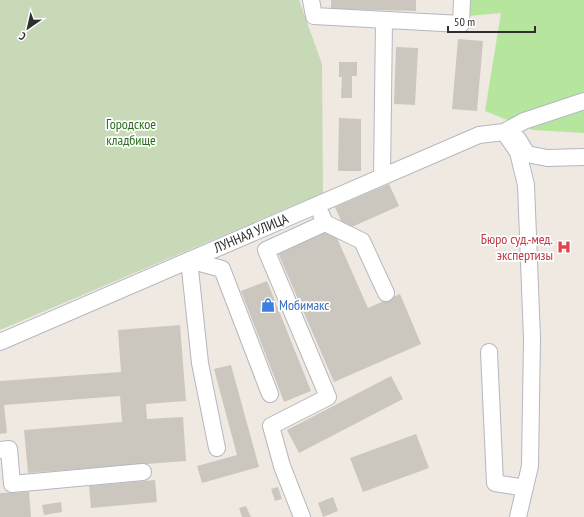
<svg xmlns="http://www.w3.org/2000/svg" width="584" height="517" viewBox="0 0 584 517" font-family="'PT Sans Narrow',sans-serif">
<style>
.green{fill:#b6e59e}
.cemetery{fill:#c8d9b8}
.building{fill:#cbc7bf}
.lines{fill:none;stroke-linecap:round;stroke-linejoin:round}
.minor-casing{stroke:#b4b7c1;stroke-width:18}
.minor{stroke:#fff;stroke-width:16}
.labels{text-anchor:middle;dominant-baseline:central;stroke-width:3.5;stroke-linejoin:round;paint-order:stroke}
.park-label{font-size:14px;fill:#2c6e1b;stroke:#fff}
.street-label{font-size:14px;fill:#2e2e2e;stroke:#fff}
.health-label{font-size:14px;fill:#be3a42;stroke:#fff;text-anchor:end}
.shop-label{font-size:14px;fill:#366cbe;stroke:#fff;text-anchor:start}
</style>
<rect width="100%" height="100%" fill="#efe9e1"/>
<path class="green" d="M468 0H584V133L533 130 485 111 501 13 468 16Z"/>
<path class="cemetery" d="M0 0H299L322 64 323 193 0 330Z"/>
<path class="building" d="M331 0H416V11L331 9Z
M458 39 483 41 477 111 452 109Z
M396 47 418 48 415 105 394 104Z
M339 62H357V76H352V98H341L342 77H339Z
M339 118 361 119V171H338Z
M389 184 399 206 345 230 335 207Z
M333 229 368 308 400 294 421 344 334 382 278 253Z
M267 281 311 391 284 402 241 291Z
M180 325 186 401 146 404 147 419 183 417 186 461 28 473 24 430 122 422 120 396 4 405 7 433 0 434V381L121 372 118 330Z
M231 365 259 467 202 483 197 466 237 455 214 369Z
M391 376 403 399 299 453 287 430Z
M416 434 429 468 363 492 350 458Z
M155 480 157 502 91 508 89 486Z
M278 487 282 499 275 501 271 489Z
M29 492 31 517H0V493Z
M333 497 338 511 323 517 318 503Z
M61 502 62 512 44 515 42 505Z
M246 506 251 517H242L239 508Z"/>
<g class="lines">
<defs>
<path id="minor" d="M311 0 314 16 461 24 462 0
M504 132 518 152 526 185 532 338 530 466 518 517
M518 139 527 154 547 158 584 157
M382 177 384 20
M321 214 325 223 362 241 386 293
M0 342 479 135 504 132 524 121 584 101
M489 352 495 483 525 488
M217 448 200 363 189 260 222 269 270 394
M0 450 9 449 12 484 143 472
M302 517 282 466 271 426 328 397 266 250 325 223"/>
</defs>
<use href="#minor" class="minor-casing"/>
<use href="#minor" class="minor"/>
</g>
<defs>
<symbol id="hospital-bare" viewBox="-9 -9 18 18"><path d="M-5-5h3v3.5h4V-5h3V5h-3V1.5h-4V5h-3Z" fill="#e0444e" stroke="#fff" stroke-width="2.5" paint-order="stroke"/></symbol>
<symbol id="shop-bare" viewBox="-9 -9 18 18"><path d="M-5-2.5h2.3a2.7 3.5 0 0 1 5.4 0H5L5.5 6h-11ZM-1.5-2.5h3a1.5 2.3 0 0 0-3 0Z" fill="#3f7fe0" stroke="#fff" stroke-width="2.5" paint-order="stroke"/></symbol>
</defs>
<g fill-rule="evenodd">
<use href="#hospital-bare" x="554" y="237" width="20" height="20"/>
<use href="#shop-bare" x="258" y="295" width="20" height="20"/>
</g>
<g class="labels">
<g class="park-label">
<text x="131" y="124">Городское<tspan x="131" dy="16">кладбище</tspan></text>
</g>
<g class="street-label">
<text transform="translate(251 233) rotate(-23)">ЛУННАЯ УЛИЦА</text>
</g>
<g class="health-label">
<text x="553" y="239">Бюро суд.-мед.<tspan x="553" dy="16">экспертизы</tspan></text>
</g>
<g class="shop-label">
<text x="279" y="305">Мобимакс</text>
</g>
</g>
<g transform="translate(28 28) rotate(214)" stroke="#ffffff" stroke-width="3" paint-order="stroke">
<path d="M0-3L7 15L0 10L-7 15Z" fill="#2e2e2e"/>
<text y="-6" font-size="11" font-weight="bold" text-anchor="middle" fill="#2e2e2e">С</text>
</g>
<path d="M448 26v6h87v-6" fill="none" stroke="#2e2e2e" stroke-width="2"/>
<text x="454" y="26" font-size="12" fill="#2e2e2e" stroke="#ffffff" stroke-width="3" paint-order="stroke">50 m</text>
</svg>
